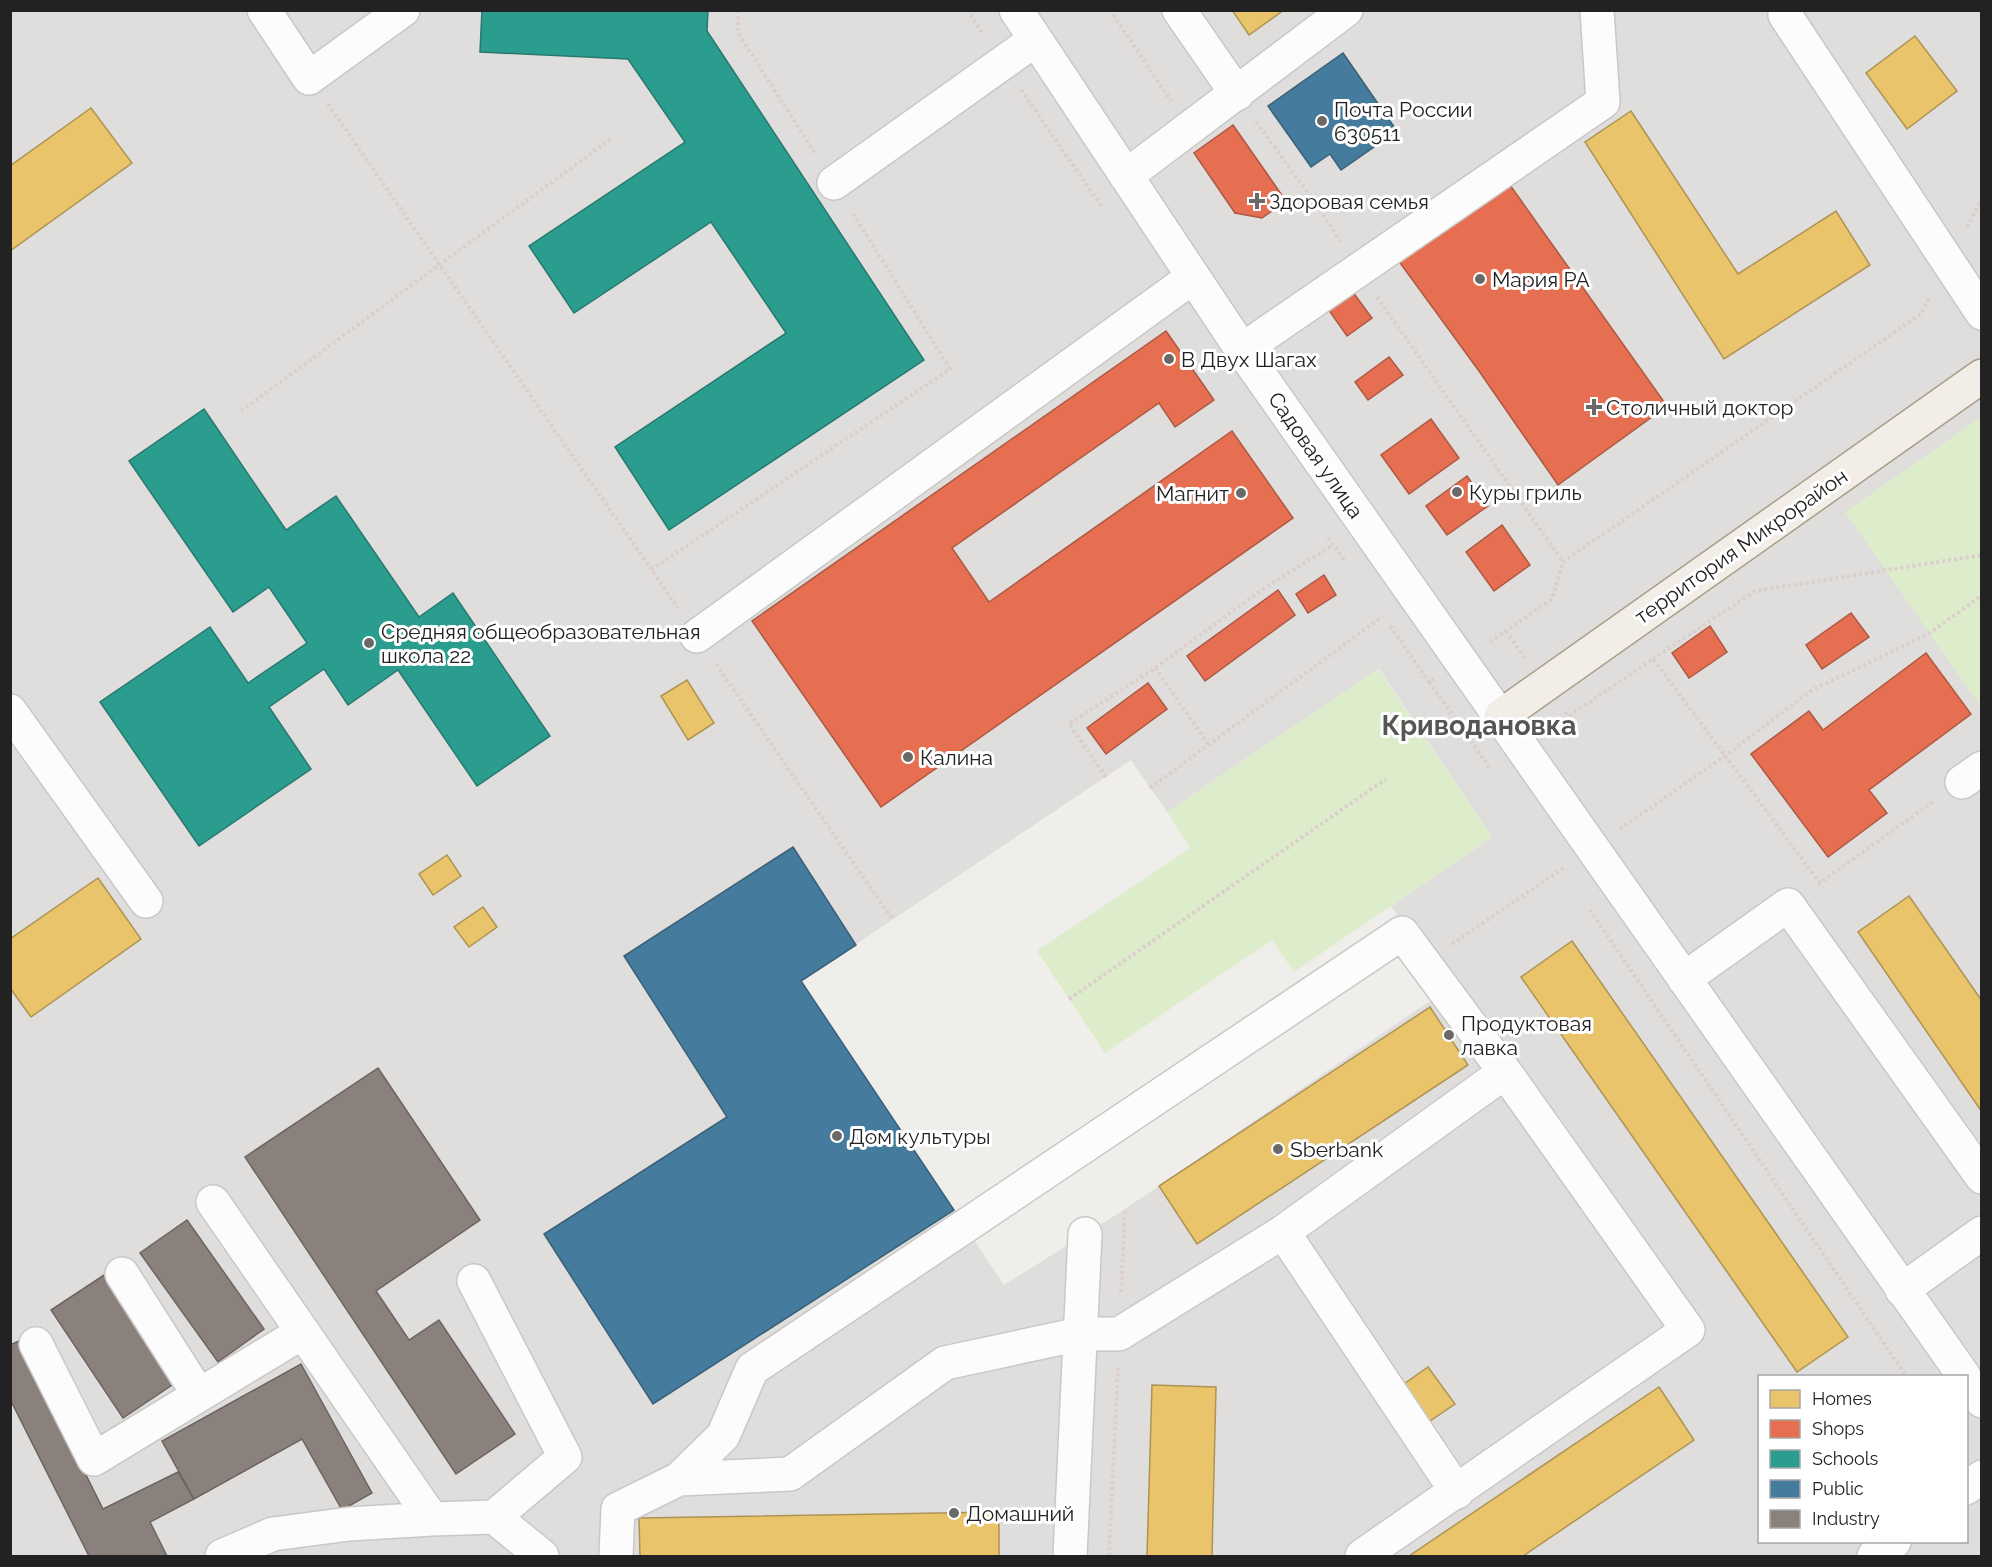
<svg xmlns="http://www.w3.org/2000/svg" width="1992" height="1567" viewBox="0 0 1992 1567" font-family="Raleway,sans-serif">
<style>
.residential{fill:#dfdedc;fill-rule:evenodd}
.grass{fill:#ddeccb}
.homes{fill:#e9c46a;stroke:#ad9354;stroke-width:1.5}
.shops{fill:#e76f51;stroke:#ac5843;stroke-width:1.5}
.schools{fill:#2a9d8f;stroke:#28786e;stroke-width:1.5}
.public{fill:#457b9d;stroke:#3a6078;stroke-width:1.5}
.industry{fill:#8a817c;stroke:#6b6461;stroke-width:1.5}
.lines{fill:none;stroke-linecap:round;stroke-linejoin:round}
.minor-casing{stroke:#c9c8c7;stroke-width:36}
.major-casing{stroke:#a79c86;stroke-width:36}
.path{stroke:#dccecd;stroke-width:4;stroke-dasharray:3 3;stroke-linecap:butt}
.minor{stroke:#fdfcfc;stroke-width:33}
.major{stroke:#f3ede7;stroke-width:33}
.poi-dot{fill:#6a6968;stroke:#fff;stroke-width:2}
.labels{text-anchor:middle;dominant-baseline:central;stroke-width:6;stroke-linejoin:round;paint-order:stroke}
.poi-label{font-size:21px;fill:#222;stroke:#fff;text-anchor:start}
.street-label{font-size:21px;fill:#222;stroke:#fff}
.district-label{font-size:27px;font-weight:bold;fill:#555;stroke:#fff}
</style>
<rect width="100%" height="100%" fill="#f0eeeb"/>
<path class="residential" d="M11 11H1981V1556H11ZM1379 669 1492 837 1391 906 1449 988 1125 1209 1004 1285 801 981 1131 760 1167 812ZM1760 1376H1966V1542H1760Z"/>
<path class="grass" d="M1981 417V707L1845 512Z
M1378 669 1492 837 1294 972 1272 940 1105 1053 1037 951 1190 848 1167 812Z"/>
<path class="homes" d="M1232 10H1284L1249 35Z
M1915 36 1957 91 1907 129 1866 73Z
M91 108 132 163 10 251V166Z
M1631 111 1738 274 1836 211 1870 265 1724 359 1585 142Z
M687 680 714 723 688 740 661 696Z
M447 855 461 876 433 895 419 874Z
M98 878 141 939 31 1017 10 988V939Z
M1909 896 1982 1001V1112L1858 932Z
M483 907 497 927 469 947 454 927Z
M1572 941 1848 1337 1797 1372 1521 977Z
M1430 1007 1468 1065 1197 1244 1159 1186Z
M1428 1367 1455 1404 1430 1421 1404 1384Z
M1152 1385 1216 1387 1212 1556H1147Z
M1659 1387 1694 1440 1523 1556H1409Z
M999 1512V1556H640L639 1518Z"/>
<path class="shops" d="M1233 125 1286 201 1262 218 1235 213 1194 153Z
M1505 178 1667 406 1558 485 1479 371 1395 256Z
M1352 291 1372 318 1347 336 1328 309Z
M1166 331 1214 400 1175 427 1159 403 952 548 989 602 1232 431 1293 518 881 807 752 621Z
M1389 357 1403 375 1368 400 1355 382Z
M1431 419 1459 458 1409 494 1381 455Z
M1467 476 1488 506 1447 535 1426 506Z
M1502 525 1530 565 1494 591 1466 552Z
M1324 575 1336 595 1308 613 1296 594Z
M1278 590 1295 615 1205 681 1187 656Z
M1851 613 1869 637 1822 669 1806 645Z
M1710 626 1727 652 1689 678 1672 653Z
M1926 653 1971 714 1869 790 1887 813 1828 857 1751 754 1809 711 1823 730Z
M1148 683 1167 709 1106 754 1087 728Z"/>
<path class="schools" d="M482 10H708L707 31 924 360 669 530 615 447 786 333 711 222 574 313 529 246 685 142 628 59 480 52Z
M204 409 286 530 336 496 419 617 453 593 550 736 477 786 398 670 348 705 324 669 269 707 311 769 199 846 100 702 210 627 248 683 307 643 269 587 233 612 129 461Z"/>
<path class="public" d="M1343 53 1397 131 1341 170 1330 154 1311 167 1268 106Z
M793 847 856 945 801 981 954 1210 653 1404 544 1234 727 1117 624 956Z"/>
<path class="industry" d="M378 1068 480 1220 376 1291 409 1340 439 1320 515 1434 456 1474 245 1157Z
M187 1220 264 1329 218 1362 140 1253Z
M104 1275 175 1383 123 1418 51 1310Z
M19 1341 103 1509 178 1472 194 1499 150 1522 167 1556H89L10 1399V1345Z
M301 1364 372 1493 342 1510 302 1439 194 1499 162 1441Z"/>
<g class="lines">
<defs>
<path id="minor" d="M264 10 309 78 403 10
M1016 10 1242 350 1964 1376
M1179 10 1237 94
M1785 15 1982 313
M1126 176 1346 10
M834 183 1035 40
M1242 350 1603 102 1597 10
M697 636 1193 277
M10 711 146 901
M1962 782 1982 768
M1684 979 1788 905 1982 1177
M213 1202 432 1519
M1283 1232 1457 1492
M122 1274 199 1395
M474 1281 565 1457 494 1517
M1902 1290 1982 1233
M36 1344 94 1459 303 1332
M1966 1380 1982 1401
M679 1479 723 1436 752 1369 1402 933 1505 1072 1688 1330 1362 1556
M1966 1488 1982 1477
M222 1556 273 1534 349 1524 432 1519 494 1517 542 1556
M616 1556 618 1509 679 1479 790 1474 945 1363 1080 1334H1119L1283 1232 1505 1072
M1070 1556 1085 1234
M1874 1556 1894 1542"/>
<path id="major" d="M1501 716 1982 376"/>
</defs>
<use href="#minor" class="minor-casing"/>
<use href="#major" class="major-casing"/>
<path class="path" d="M738 10V33L816 155
M967 10 983 34
M1110 10 1171 101
M1021 90 1102 207
M328 104 678 608
M1256 122 1314 201 1340 241
M1967 227 1982 198
M1377 297 1563 562
M241 411 613 137
M1328 538 1345 561
M651 570 950 369 852 212
M1390 626 1429 682 1434 679
M1506 631 1525 658
M1490 642 1552 599 1563 562 1921 314 1930 297
M1653 659 1755 591 1982 555
M716 664 893 920
M1155 668 1209 745
M1429 682 1489 767
M1565 712 1569 716 1653 659 1820 883
M1106 777 1069 724 1155 668 1263 589 1333 545
M1150 788 1383 616
M1620 829 1725 756 1812 690 1930 633 1982 595
M1818 884 1934 801
M1590 910 1906 1376
M1452 944 1565 867
M1069 999 1386 779
M1121 1292 1125 1209
M1109 1556 1118 1368"/>
<use href="#minor" class="minor"/>
<use href="#major" class="major"/>
</g>
<g class="poi-dot">
<circle cx="1322" cy="121" r="6"/>
<path d="M1254 192h6v6h6v6h-6v6h-6v-6h-6v-6h6z"/>
<circle cx="1480" cy="279" r="6"/>
<circle cx="1169" cy="359" r="6"/>
<path d="M1591 398h6v6h6v6h-6v6h-6v-6h-6v-6h6z"/>
<circle cx="1457" cy="492" r="6"/>
<circle cx="1241" cy="493" r="6"/>
<circle cx="369" cy="643" r="6"/>
<circle cx="908" cy="757" r="6"/>
<circle cx="1449" cy="1035" r="6"/>
<circle cx="837" cy="1136" r="6"/>
<circle cx="1278" cy="1149" r="6"/>
<circle cx="954" cy="1513" r="6"/>
</g>
<g class="labels">
<g class="poi-label">
<text x="1334" y="109">Почта России<tspan x="1334" dy="24">630511</tspan></text>
<text x="1269" y="201">Здоровая семья</text>
<text x="1492" y="279">Мария РА</text>
<text x="1181" y="359">В Двух Шагах</text>
<text x="1606" y="407">Столичный доктор</text>
<text x="1469" y="492">Куры гриль</text>
<text x="1229" y="493" text-anchor="end">Магнит</text>
<text x="381" y="631">Средняя общеобразовательная<tspan x="381" dy="24">школа 22</tspan></text>
<text x="920" y="757">Калина</text>
<text x="1461" y="1023">Продуктовая<tspan x="1461" dy="24">лавка</tspan></text>
<text x="849" y="1136">Дом культуры</text>
<text x="1290" y="1149">Sberbank</text>
<text x="966" y="1513">Домашний</text>
</g>
<g class="street-label">
<text transform="translate(1316 455) rotate(55)">Садовая улица</text>
<text transform="translate(1741 546) rotate(-35)">территория Микрорайон</text>
</g>
<g class="district-label">
<text x="1479" y="725">Криводановка</text>
</g>
</g>
<rect width="1992" height="1567" fill="none" stroke="#222222" stroke-width="24"/>
<rect x="1758" y="1375" width="210" height="168" fill="#ffffff" stroke="#a7a7a7" stroke-width="1.5"/>
<rect x="1770" y="1390" width="30" height="18" fill="#e9c46a" stroke="#a7a7a7" stroke-width="1.5"/>
<text x="1812" y="1405" font-size="18" fill="#222222">Homes</text>
<rect x="1770" y="1420" width="30" height="18" fill="#e76f51" stroke="#a7a7a7" stroke-width="1.5"/>
<text x="1812" y="1435" font-size="18" fill="#222222">Shops</text>
<rect x="1770" y="1450" width="30" height="18" fill="#2a9d8f" stroke="#a7a7a7" stroke-width="1.5"/>
<text x="1812" y="1465" font-size="18" fill="#222222">Schools</text>
<rect x="1770" y="1480" width="30" height="18" fill="#457b9d" stroke="#a7a7a7" stroke-width="1.5"/>
<text x="1812" y="1495" font-size="18" fill="#222222">Public</text>
<rect x="1770" y="1510" width="30" height="18" fill="#8a817c" stroke="#a7a7a7" stroke-width="1.5"/>
<text x="1812" y="1525" font-size="18" fill="#222222">Industry</text>
</svg>
